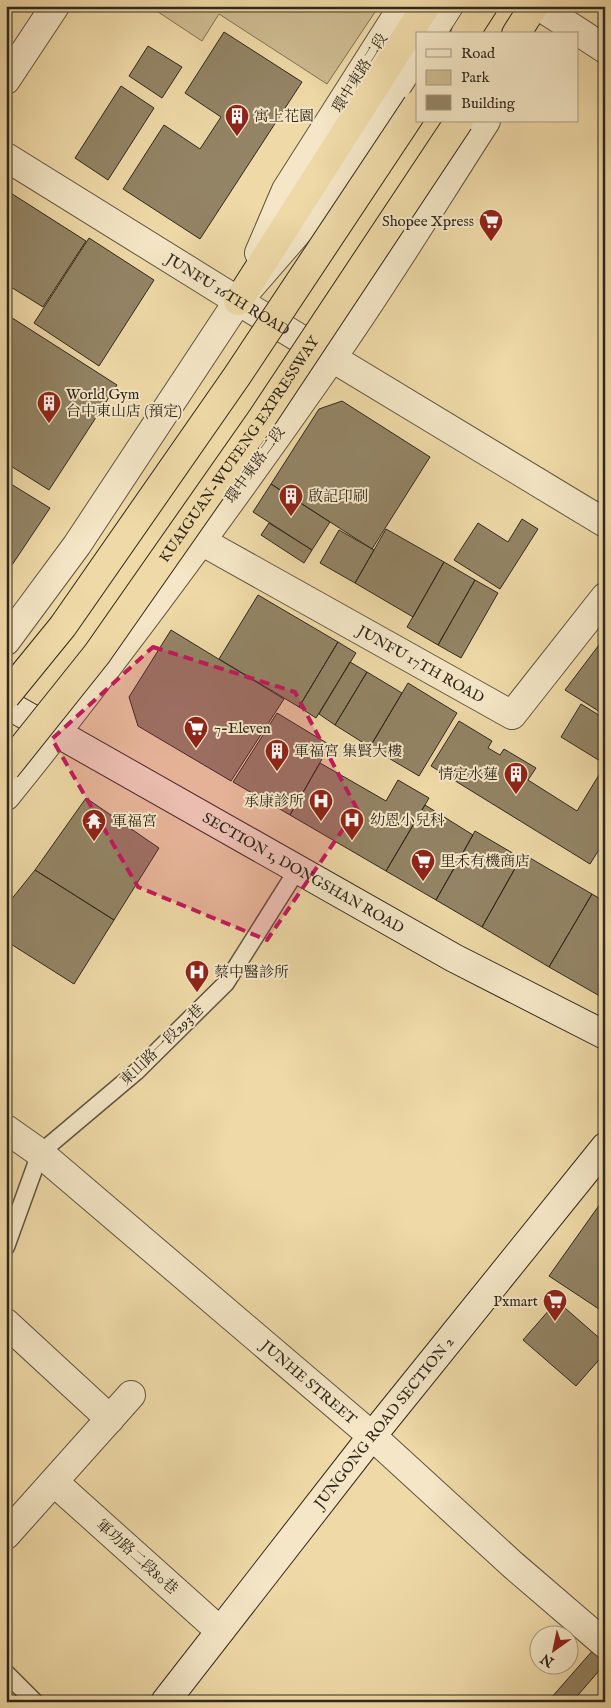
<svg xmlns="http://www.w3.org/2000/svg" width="611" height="1708" viewBox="0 0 611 1708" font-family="'IM FELL English','Noto Serif TC',serif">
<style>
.green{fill:#cebb90;stroke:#7f7256}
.building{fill:#938465;stroke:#30281d}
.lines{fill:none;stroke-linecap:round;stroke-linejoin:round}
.service-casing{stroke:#605440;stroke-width:19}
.minor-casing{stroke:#605440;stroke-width:30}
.secondary-casing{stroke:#30281d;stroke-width:30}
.trunk-casing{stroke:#30281d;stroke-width:30}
.service{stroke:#f4e6c6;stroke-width:16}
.minor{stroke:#f4e6c6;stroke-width:28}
.secondary{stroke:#f4e6c6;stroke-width:28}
.trunk{stroke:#eed9a7;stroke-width:28}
.trunk-bridge-casing{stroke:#30281d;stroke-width:30;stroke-linecap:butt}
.trunk-bridge{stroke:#eed9a7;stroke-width:28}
.marked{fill:#c2185b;fill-opacity:0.2;stroke:#c2185b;stroke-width:4;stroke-dasharray:10 6;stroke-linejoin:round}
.labels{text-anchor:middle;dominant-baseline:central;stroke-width:4;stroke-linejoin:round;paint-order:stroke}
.street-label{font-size:15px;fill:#30281d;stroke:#f4e6c6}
.poi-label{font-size:15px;fill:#30281d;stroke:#f4e6c6;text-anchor:start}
</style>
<rect width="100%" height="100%" fill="#eed9a7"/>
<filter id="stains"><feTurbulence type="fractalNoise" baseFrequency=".004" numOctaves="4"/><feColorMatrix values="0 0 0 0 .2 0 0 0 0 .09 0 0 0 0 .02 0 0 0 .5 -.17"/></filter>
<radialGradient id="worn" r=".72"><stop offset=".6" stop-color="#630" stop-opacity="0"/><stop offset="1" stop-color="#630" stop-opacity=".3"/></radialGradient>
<path class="green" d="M149 6H379L327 84 219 14 202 41Z"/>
<path class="building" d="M224 32 302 82 200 239 123 189 164 125 200 149 221 117 185 93Z
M148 46 182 67 162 98 129 76Z
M121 86 154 108 108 180 75 158Z
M6 190 86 241 43 307 6 284Z
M89 238 154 280 99 366 34 323Z
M6 314 117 385 49 490 6 463Z
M342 401 430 457 372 549 271 484 319 409Z
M6 481 50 508 6 574Z
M271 484 330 522 312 550 253 512Z
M522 519 538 529 500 589 454 560 478 523 508 542Z
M269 523 312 550 304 563 261 535Z
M386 529 444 562 413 617 355 583Z
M339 530 374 550 355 583 320 563Z
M444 562 475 580 438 645 407 627Z
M475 580 498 593 461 658 438 645Z
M258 595 338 642 299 707 219 659Z
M171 630 284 699 231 781 138 726 129 697Z
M605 637V715L565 690Z
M338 642 356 653 316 718 299 707Z
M350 662 367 672 335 725 319 714Z
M367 672 402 693 370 747 335 725Z
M408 683 457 713 419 776 370 747Z
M581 704 605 719V764L561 737Z
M277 713 330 745 290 815 233 782Z
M459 721 492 741 488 748 500 755 504 749 536 768 528 780 577 811 605 765V840L590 864 431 766Z
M320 763 386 801 398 780 429 798 386 871 290 815Z
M86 798 159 848 114 920 35 870Z
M425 805 473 835 436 900 386 871Z
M475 831 521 858 482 927 436 900Z
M523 854 592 894 549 967 482 927Z
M35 870 114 920 74 984 6 941V906Z
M592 894 605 902V999L549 967Z
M605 1197V1313L549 1276Z
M557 1301 605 1343V1353L576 1386 523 1340Z
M601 1641 605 1644V1664L572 1702H555L551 1698Z"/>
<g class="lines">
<defs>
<path id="service" d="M6 1247 40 1153 136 1072 226 983 297 870
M6 1673 35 1702"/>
<g id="minor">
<path d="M539 6 605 49"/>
<path d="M431 34 449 6"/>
<path d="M6 80 55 6"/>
<path id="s1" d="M6 157 238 301 605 523"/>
<path d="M259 253 286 190 403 6"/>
<path id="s2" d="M201 541 512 715 605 597"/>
<path d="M6 641 77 545 238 301 317 210 417 55"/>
<path d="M6 796C120 655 228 507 332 358 386 281 435 200 486 121"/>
<path id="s3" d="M6 1129 40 1153 372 1436 513 1565 605 1644"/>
<path d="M6 1323 110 1419"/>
<path d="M54 1482 220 1631"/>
<path d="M6 1535 131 1395"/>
</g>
<g id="secondary">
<path id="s4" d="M6 704 454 958 605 1035"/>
<path id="s5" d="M165 1702 372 1436 605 1147"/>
</g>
<path id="trunk" d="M465 34 483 6
M516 34 534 6
M238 301 426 6"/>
</defs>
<use href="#service" class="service-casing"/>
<use href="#minor" class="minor-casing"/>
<use href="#secondary" class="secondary-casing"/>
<use href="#trunk" class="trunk-casing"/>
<use href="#service" class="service"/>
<use href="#minor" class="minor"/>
<use href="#secondary" class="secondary"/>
<use href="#trunk" class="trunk"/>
<defs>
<g id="trunk-bridge">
<path d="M6 696 63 626 237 376 417 105"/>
<path id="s6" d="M6 768 97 654 262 418 459 121"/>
</g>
</defs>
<use href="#trunk-bridge" class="trunk-bridge-casing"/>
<use href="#trunk-bridge" class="trunk-bridge"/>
</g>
<path class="marked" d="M153 647 295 692 357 809 267 940 138 887 52 739Z"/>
<defs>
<symbol id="building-pin" viewBox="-11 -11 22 30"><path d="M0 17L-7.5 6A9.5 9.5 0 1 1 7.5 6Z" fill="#8f2418" stroke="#f4e6c6"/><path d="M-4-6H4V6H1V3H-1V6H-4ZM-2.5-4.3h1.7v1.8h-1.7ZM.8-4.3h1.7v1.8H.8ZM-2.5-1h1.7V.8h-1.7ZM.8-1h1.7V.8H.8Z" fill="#fff"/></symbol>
<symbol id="supermarket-pin" viewBox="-11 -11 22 30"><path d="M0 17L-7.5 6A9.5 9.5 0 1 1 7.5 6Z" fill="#8f2418" stroke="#f4e6c6"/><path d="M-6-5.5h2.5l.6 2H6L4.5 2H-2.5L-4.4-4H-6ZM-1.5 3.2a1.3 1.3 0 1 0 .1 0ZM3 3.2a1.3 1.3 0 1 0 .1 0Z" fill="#fff"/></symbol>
<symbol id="hospital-pin" viewBox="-11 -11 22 30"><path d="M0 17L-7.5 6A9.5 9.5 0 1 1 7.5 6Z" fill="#8f2418" stroke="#f4e6c6"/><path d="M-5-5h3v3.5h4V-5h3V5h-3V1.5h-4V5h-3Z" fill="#fff"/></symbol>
<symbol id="temple-pin" viewBox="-11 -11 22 30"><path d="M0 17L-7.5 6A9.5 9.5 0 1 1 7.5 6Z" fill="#8f2418" stroke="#f4e6c6"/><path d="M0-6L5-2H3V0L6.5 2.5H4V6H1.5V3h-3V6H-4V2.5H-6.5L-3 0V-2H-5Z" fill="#fff"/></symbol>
</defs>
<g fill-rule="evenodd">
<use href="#building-pin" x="223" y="102" width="28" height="38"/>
<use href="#supermarket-pin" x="477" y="207" width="28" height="38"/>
<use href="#building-pin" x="35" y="389" width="28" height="38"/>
<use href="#building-pin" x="277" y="482" width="28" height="38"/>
<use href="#supermarket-pin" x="182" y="714" width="28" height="38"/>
<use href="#building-pin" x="263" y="737" width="28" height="38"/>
<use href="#building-pin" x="502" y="760" width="28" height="38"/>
<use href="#hospital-pin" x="307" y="787" width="28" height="38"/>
<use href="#hospital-pin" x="338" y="806" width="28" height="38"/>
<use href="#temple-pin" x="80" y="807" width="28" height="38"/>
<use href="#supermarket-pin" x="409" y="847" width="28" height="38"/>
<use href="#hospital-pin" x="183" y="958" width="28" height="38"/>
<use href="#supermarket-pin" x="541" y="1287" width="28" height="38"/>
</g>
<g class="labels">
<g class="street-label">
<text transform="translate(360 73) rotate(-58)">環中東路二段</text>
<text stroke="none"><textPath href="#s1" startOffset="261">JUNFU 16TH ROAD</textPath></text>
<text stroke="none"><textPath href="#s6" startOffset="395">KUAIGUAN-WUFENG EXPRESSWAY</textPath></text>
<text transform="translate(255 465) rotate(-54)">環中東路二段</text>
<text stroke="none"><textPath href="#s2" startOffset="252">JUNFU 17TH ROAD</textPath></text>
<text stroke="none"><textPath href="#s4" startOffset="342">SECTION 1, DONGSHAN ROAD</textPath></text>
<text transform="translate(162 1045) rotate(-44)">東山路一段293巷</text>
<text stroke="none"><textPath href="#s3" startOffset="395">JUNHE STREET</textPath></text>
<text stroke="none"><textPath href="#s5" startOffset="355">JUNGONG ROAD SECTION 2</textPath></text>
<text transform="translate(137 1557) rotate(42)">軍功路二段80巷</text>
</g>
<g class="poi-label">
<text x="254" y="116">寓上花園</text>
<text x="474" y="221" text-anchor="end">Shopee Xpress</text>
<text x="66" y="394">World Gym<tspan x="66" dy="17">台中東山店 (預定)</tspan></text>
<text x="308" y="496">啟記印刷</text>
<text x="214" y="728">7-Eleven</text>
<text x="294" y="751">軍福宮 集賢大樓</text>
<text x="498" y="774" text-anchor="end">情定水蓮</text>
<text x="304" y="801" text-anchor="end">承康診所</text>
<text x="370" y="820">幼恩小兒科</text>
<text x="112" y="821">軍福宮</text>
<text x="440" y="861">里禾有機商店</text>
<text x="214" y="972">蔡中醫診所</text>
<text x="538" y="1301" text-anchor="end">Pxmart</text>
</g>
</g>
<rect width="611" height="1708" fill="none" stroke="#eed9a7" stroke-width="25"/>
<rect x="8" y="8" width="596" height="1693" fill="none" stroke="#30281d" stroke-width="2.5"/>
<rect x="12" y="12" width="586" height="1683" fill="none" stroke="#30281d"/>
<rect x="416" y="32" width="162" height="90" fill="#f4e6c6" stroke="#a69a82"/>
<rect x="426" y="49" width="25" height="8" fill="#f4e6c6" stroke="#a69a82"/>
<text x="461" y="58" font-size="15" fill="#30281d">Road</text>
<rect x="426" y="70" width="25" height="15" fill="#cebb90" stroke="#a69a82"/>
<text x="461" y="82" font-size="15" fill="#30281d">Park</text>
<rect x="426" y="95" width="25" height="15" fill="#938465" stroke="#a69a82"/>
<text x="461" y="108" font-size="15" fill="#30281d">Building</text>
<g transform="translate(554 1650) rotate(213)"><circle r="24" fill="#f4e6c6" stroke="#a69a82"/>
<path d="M0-4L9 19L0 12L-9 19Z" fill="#8f2418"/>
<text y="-8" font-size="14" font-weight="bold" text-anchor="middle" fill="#30281d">N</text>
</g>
<rect width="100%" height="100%" filter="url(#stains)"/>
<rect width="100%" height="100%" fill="url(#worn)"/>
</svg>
